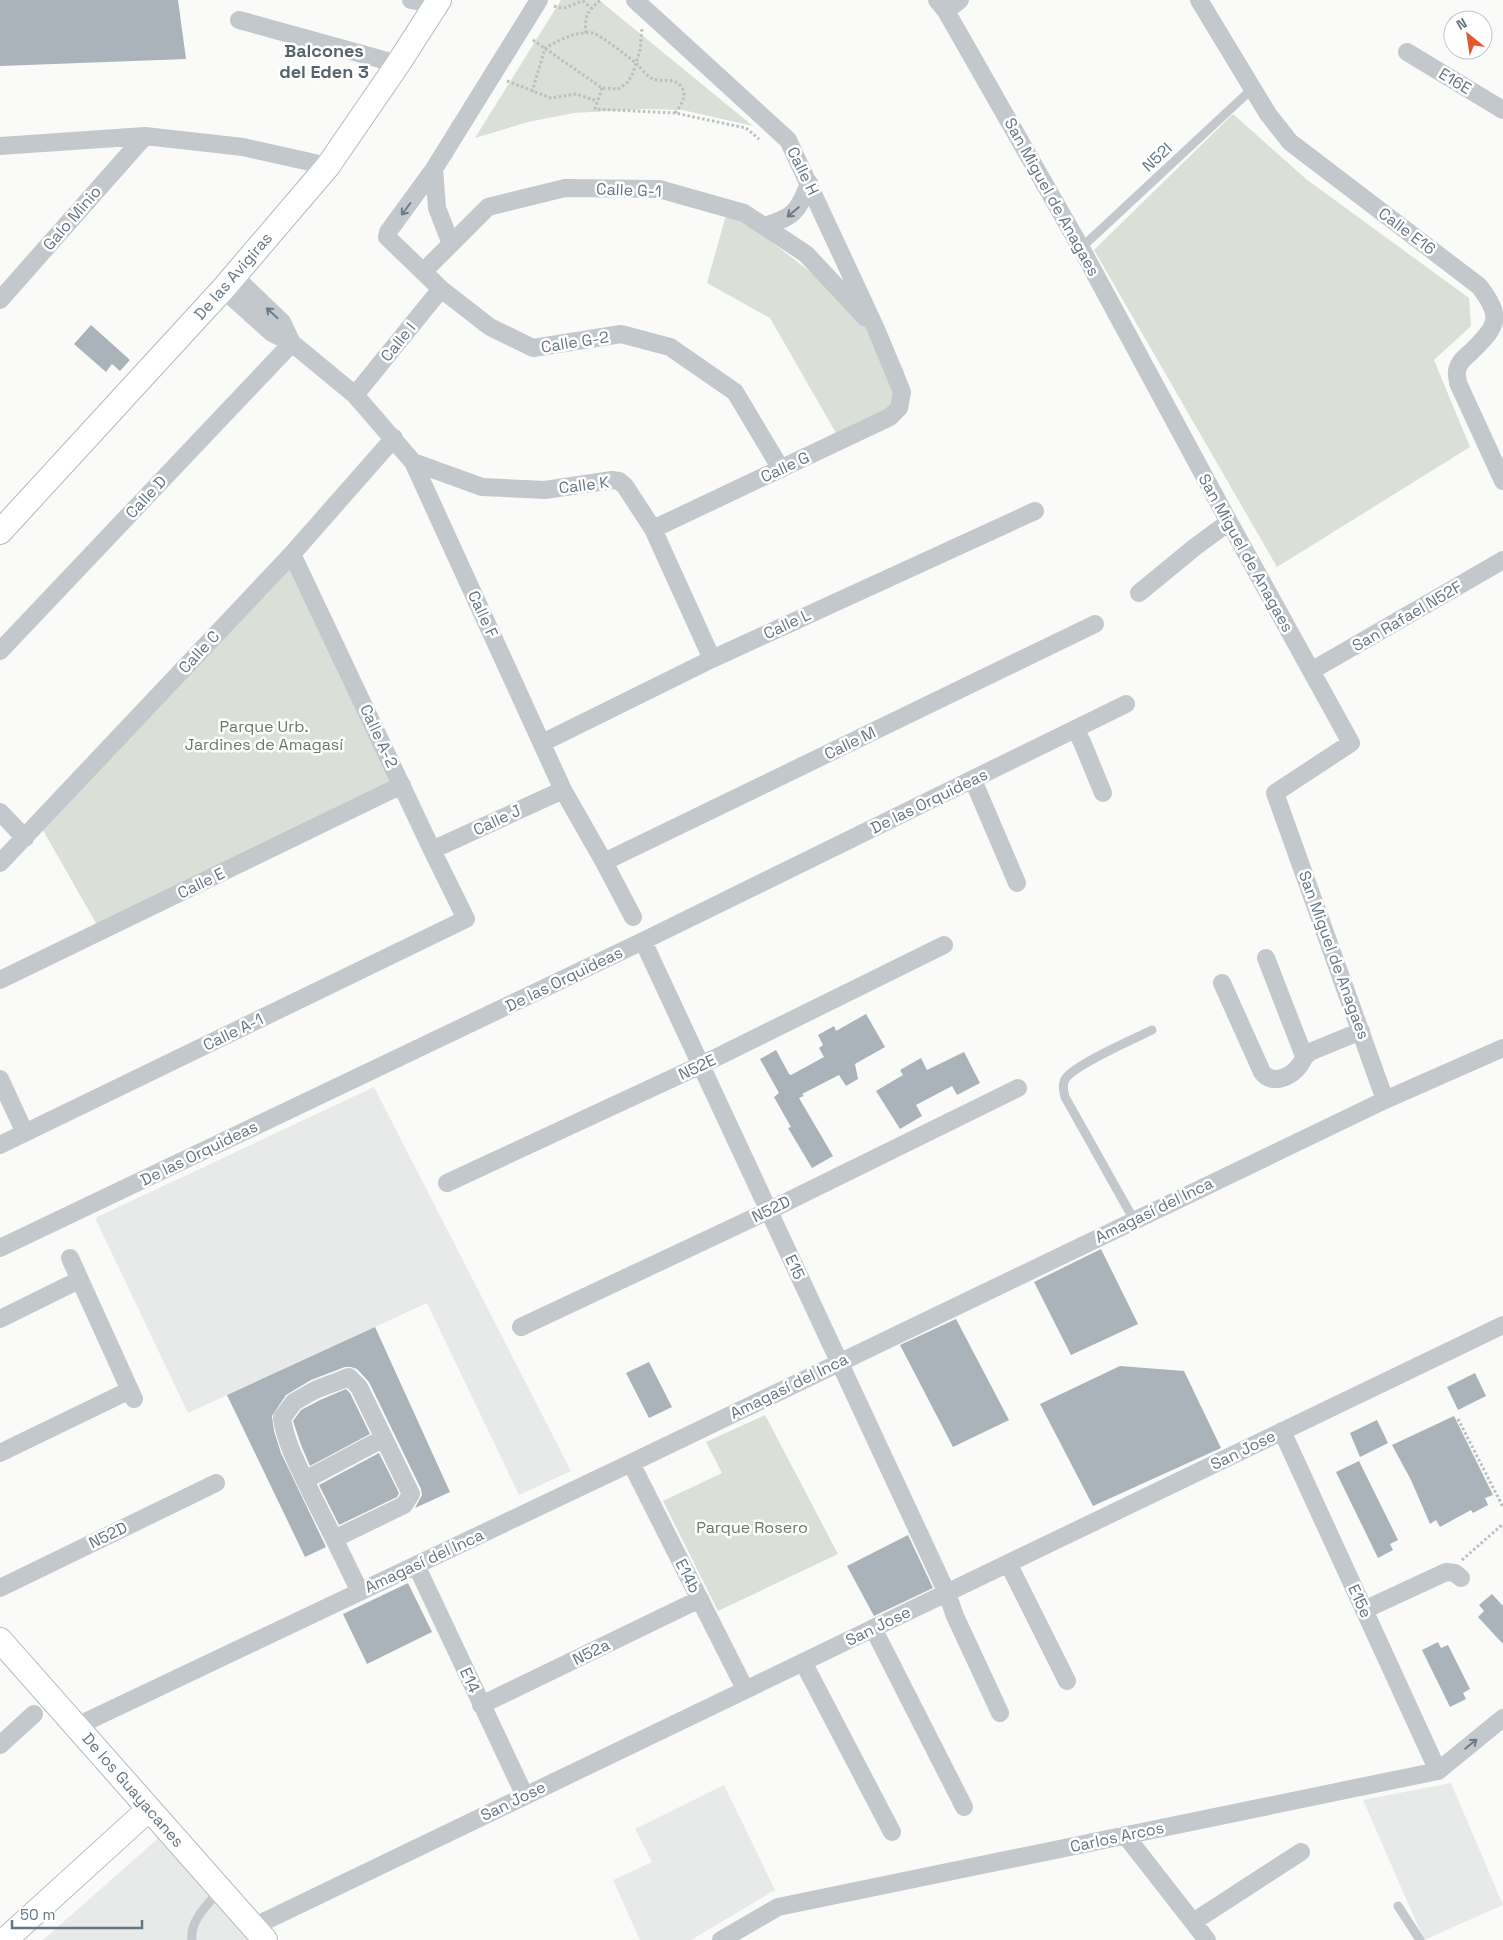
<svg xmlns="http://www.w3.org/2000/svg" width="1503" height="1940" viewBox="0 0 1503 1940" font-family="'Space Grotesk',sans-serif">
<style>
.built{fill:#e8e9e9}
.green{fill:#dadfd7}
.building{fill:#aab3b9}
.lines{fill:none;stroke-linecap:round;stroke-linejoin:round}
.secondary-casing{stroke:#b3babf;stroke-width:26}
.path{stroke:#bbbfc2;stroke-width:3;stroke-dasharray:2.5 2.5;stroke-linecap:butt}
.lane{stroke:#c3c8cc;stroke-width:9}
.street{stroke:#c3c8cc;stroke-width:18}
.secondary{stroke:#fff;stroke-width:24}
.oneway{stroke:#6a7a87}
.labels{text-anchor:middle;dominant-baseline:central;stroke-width:5;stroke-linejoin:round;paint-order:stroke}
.street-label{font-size:16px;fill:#657683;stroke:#fff}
.park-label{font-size:16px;fill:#687a64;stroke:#fff}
.neighbourhood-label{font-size:18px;font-weight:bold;fill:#57646e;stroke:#fff}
</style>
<rect width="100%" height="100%" fill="#fafaf8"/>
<path class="built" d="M374 1087 571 1471 519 1495 427 1303 188 1413 95 1218Z
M1451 1783 1503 1905 1424 1940 1363 1800Z
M724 1785 775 1890 691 1940H640L613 1880 652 1862 635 1829Z
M163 1834 249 1940H43Z"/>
<path class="green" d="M561 0H599L753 126 682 110 645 109 574 113 528 122 475 138Z
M1233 114 1306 179 1469 298 1471 326 1434 360 1470 447 1277 567 1094 250Z
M728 208 881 327 904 371 892 415 840 440 770 318 707 283Z
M292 554 402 785 101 932 39 823Z
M765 1415 838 1554 718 1611 663 1501 722 1473 706 1442Z"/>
<path class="building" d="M0 0H178L186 59 0 66Z
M91 325 130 360 120 371 112 364 106 372 74 344Z
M866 1014 885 1047 855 1064 858 1079 846 1086 839 1075 802 1094 804 1096 799 1098 833 1156 812 1168 788 1128 791 1127 774 1097 779 1093 760 1059 776 1050 789 1074 791 1075 824 1057 819 1048 823 1045 818 1035 834 1026 836 1031Z
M964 1052 980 1083 957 1095 952 1086 916 1105 922 1116 900 1129 876 1091 903 1075 900 1070 921 1058 927 1070Z
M1101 1249 1138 1324 1071 1355 1034 1282Z
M956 1319 1009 1420 953 1447 900 1345Z
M375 1327 450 1492 415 1508 422 1495 421 1489 369 1382 357 1369 351 1367H345L311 1380 286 1395 272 1416 274 1431 281 1453 326 1547 305 1557 227 1395Z
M649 1362 672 1407 649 1418 626 1373Z
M1120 1366 1184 1371 1221 1448 1093 1506 1040 1404Z
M1475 1373 1486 1396 1458 1410 1447 1387Z
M346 1389 350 1393 370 1434 310 1466 301 1445 293 1421 301 1410 320 1400Z
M1454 1416 1493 1495 1485 1498 1488 1505 1473 1513 1471 1510 1440 1527 1436 1520 1430 1524 1411 1480 1392 1445Z
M1377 1420 1388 1443 1360 1457 1350 1433Z
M379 1453 399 1493 397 1497 339 1525 319 1485Z
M1359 1461 1398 1540 1390 1544 1393 1550 1378 1558 1336 1472Z
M908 1535 933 1588 874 1616 847 1566Z
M408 1583 432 1632 367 1664 343 1614Z
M1492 1594 1503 1606V1644L1478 1617 1484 1611 1479 1605Z
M1438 1642 1441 1648 1448 1645 1470 1689 1463 1693 1466 1699 1450 1707 1422 1650Z"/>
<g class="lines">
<defs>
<path id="secondary" d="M0 532 223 289 328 166 398 64 439 0
M0 1640 265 1940
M5 1940 149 1809"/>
</defs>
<use href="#secondary" class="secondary-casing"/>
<path class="path" d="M554 6C566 11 571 4 583 1L591 8
M586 33C584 16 588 10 601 0
M533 40 602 88 618 89 628 82 633 73 640 50 642 28
M507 81 551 98 576 94 597 101
M602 88 595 109 675 113 746 128 759 139
M532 92 545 48C560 40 575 31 593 33 599 34 630 58 637 64 641 68 646 75 651 78 660 83 672 77 680 85 689 95 681 105 675 113
M1458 1419 1503 1507
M1462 1560 1503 1524"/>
<path class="lane" d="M1081 248 1253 88
M1134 1220 1065 1097C1063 1090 1062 1083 1066 1078 1076 1064 1134 1039 1152 1030
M1398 1906 1420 1940
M192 1940C189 1921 209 1903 220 1890"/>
<path class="street" d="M411 0 436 5
M539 0 434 169 388 232 387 237 441 289 490 327 533 348 621 334 670 347 735 392 781 469
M635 0 788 140 876 329 902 392 899 408 890 417 653 529
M937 0 946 11 1081 248 1229 522 1351 743 1275 793 1385 1100
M1199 0 1268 114 1290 142 1479 286C1503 317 1498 326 1471 352 1465 357 1458 363 1457 371 1456 374 1458 379 1458 383L1503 481
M946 11 960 0
M239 20 398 64
M1407 52 1503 110
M0 146 145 136 243 147 328 166
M434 169 437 208 451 244
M764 226C793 218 799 211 809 183
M423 272 488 207 565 188 659 189 744 213 806 254 866 318
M234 276 282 322 292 343
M223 289 272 333 292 343 355 395 413 462 563 790 604 862 633 917
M0 300 145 136
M355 395 441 289
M413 462 482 487 545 490 612 480 619 481 625 486 653 529 712 659
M1139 593 1195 547 1229 522
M0 651 292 343
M1311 671 1503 560
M1075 729 1082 742 1103 793
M542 743 712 659 1035 511
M973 780 1017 883
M0 812 25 838
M432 850 563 790
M604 862 1095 624
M0 863 292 554 394 438
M643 941 947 1593 955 1616 1000 1713
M1266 958 1304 1056
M0 980 402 785
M1222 983 1262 1072C1272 1086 1291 1077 1300 1065 1304 1059 1304 1056 1310 1052L1361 1031
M0 1079 25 1133
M0 1145 466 919 432 850 292 554
M447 1183 701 1065 944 945
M0 1248 643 941 1126 704
M70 1258 134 1399
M0 1319 79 1280
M521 1327 768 1211 1018 1088
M1282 1431 1438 1771
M0 1453 130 1390
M631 1463 745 1689
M305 1480 384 1438
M334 1539 404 1505 411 1494 359 1387 349 1377 315 1390 294 1402 282 1418C286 1446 302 1473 314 1499 330 1530 345 1561 360 1592
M1008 1563 1067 1681
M416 1565 525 1796
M0 1588 216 1483
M1364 1610 1446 1572 1455 1573 1461 1578
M873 1628 964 1807
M803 1662 892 1832
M481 1705 700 1599
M77 1726 631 1463 1385 1100 1503 1048
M0 1745 34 1714
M1125 1835 1207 1940
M1193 1922 1301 1852
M253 1927 1503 1325
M721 1940 778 1907 1438 1771 1503 1718"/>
<use href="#secondary" class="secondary"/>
</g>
<defs><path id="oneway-shaft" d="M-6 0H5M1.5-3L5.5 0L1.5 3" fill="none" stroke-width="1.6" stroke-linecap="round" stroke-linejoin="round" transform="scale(1.25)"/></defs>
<g class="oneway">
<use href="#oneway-shaft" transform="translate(406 209) rotate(127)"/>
<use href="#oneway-shaft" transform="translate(793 212) rotate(140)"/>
<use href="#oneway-shaft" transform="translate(272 313) rotate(-137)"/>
<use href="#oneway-shaft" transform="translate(1471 1744) rotate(-39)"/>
</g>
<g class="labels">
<g class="street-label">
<text transform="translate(1455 81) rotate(31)">E16E</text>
<text transform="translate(1157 157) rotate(-43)">N52I</text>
<text transform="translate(803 171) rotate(64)">Calle H</text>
<text transform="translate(629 190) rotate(2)">Calle G-1</text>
<text transform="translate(1052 197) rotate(61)">San Miguel de Anagaes</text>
<text transform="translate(72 218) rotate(-49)">Galo Minio</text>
<text transform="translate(1407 231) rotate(37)">Calle E16</text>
<text transform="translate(233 276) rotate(-49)">De las Avigiras</text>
<text transform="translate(398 342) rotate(-51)">Calle I</text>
<text transform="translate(575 342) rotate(-9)">Calle G-2</text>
<text transform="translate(785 467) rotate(-25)">Calle G</text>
<text transform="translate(584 485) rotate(-7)">Calle K</text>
<text transform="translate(146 497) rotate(-47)">Calle D</text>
<text transform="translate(1246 553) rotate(61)">San Miguel de Anagaes</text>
<text transform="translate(483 614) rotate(65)">Calle F</text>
<text transform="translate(1407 616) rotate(-30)">San Rafael N52F</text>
<text transform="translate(787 624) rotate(-25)">Calle L</text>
<text transform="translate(199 652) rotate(-47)">Calle C</text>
<text transform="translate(379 736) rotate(65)">Calle A-2</text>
<text transform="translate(850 743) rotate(-26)">Calle M</text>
<text transform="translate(929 801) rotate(-26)">De las Orquideas</text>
<text transform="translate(497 820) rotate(-25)">Calle J</text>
<text transform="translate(201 883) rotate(-26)">Calle E</text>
<text transform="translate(1334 955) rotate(70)">San Miguel de Anagaes</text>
<text transform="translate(564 979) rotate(-26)">De las Orquideas</text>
<text transform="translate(233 1032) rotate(-26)">Calle A-1</text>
<text transform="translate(697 1067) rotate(-25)">N52E</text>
<text transform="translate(199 1153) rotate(-26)">De las Orquideas</text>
<text transform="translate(771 1209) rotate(-26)">N52D</text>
<text transform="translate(1154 1210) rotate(-26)">Amagasí del Inca</text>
<text transform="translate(795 1267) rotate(65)">E15</text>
<text transform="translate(789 1386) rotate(-26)">Amagasí del Inca</text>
<text transform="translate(1243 1450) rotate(-26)">San Jose</text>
<text transform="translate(108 1535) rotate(-26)">N52D</text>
<text transform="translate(424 1561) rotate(-25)">Amagasí del Inca</text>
<text transform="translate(688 1576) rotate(63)">E14b</text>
<text transform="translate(1360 1601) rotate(65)">E15e</text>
<text transform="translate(878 1626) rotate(-26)">San Jose</text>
<text transform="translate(591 1652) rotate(-26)">N52a</text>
<text transform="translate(470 1680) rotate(65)">E14</text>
<text transform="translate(133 1790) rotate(49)">De los Guayacanes</text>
<text transform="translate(513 1801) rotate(-26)">San Jose</text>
<text transform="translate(1117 1837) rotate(-12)">Carlos Arcos</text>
</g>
<g class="park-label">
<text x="264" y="726">Parque Urb.<tspan x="264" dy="18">Jardines de Amagasí</tspan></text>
<text x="752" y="1527">Parque Rosero</text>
</g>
<g class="neighbourhood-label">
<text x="324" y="50">Balcones<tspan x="324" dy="21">del Eden 3</tspan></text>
</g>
</g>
<g transform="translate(1468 35) rotate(330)"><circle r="24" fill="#ffffff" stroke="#c1c8cd"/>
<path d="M0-4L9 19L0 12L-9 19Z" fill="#e4572e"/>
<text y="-8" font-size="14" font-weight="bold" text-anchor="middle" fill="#657683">N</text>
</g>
<path d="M12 1920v8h130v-8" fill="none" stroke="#657683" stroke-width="2.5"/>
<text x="20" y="1920" font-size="15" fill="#657683" stroke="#ffffff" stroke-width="4" paint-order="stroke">50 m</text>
</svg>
